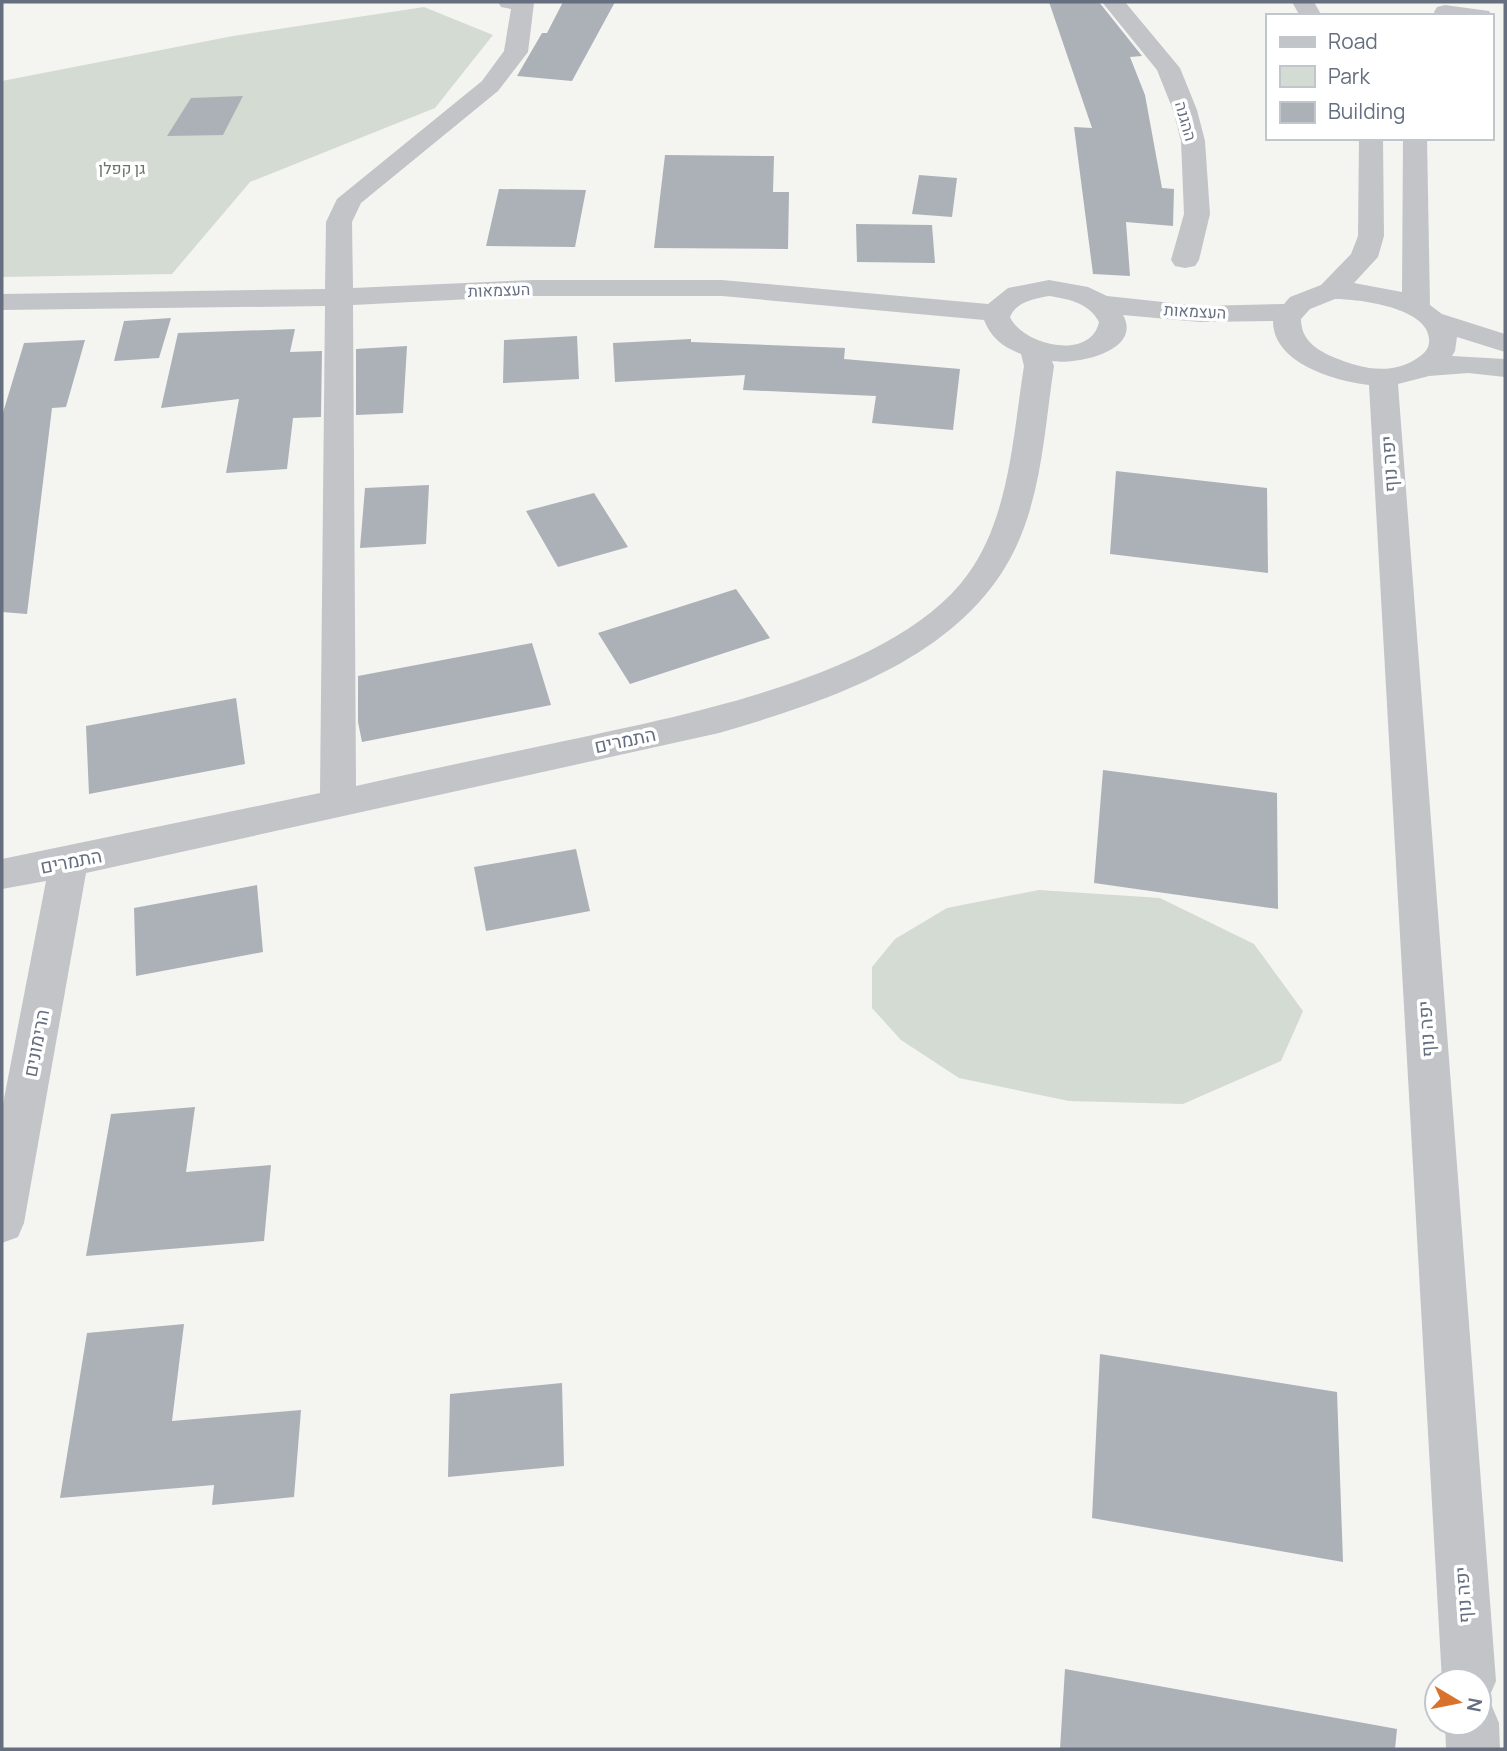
<svg xmlns="http://www.w3.org/2000/svg" width="1507" height="1751" viewBox="0 0 1507 1751" font-family="Manrope,Heebo,sans-serif">
<style>
.green{fill:#d4dbd2}
.building{fill:#acb1b7}
.lines{fill:none;stroke-linecap:round;stroke-linejoin:round}
.minor{fill:#c2c4c8;fill-rule:evenodd}
.labels{text-anchor:middle;dominant-baseline:central;stroke-width:7;stroke-linejoin:round;paint-order:stroke}
.far-street-label{font-size:16px;fill:#656f80;stroke:#fff}
.far-park-label{font-size:16px;fill:#647863;stroke:#fff}
.street-label{font-size:19px;fill:#656f80;stroke:#fff}
</style>
<rect width="100%" height="100%" fill="#f4f4f1"/>
<path class="green" d="M424 7 493 35 435 108 250 182 172 274 2 277V81L233 36Z
M1039 890 1160 898 1254 944 1303 1011 1281 1061 1183 1104 1069 1101 959 1078 901 1040 872 1008V967L895 939 947 908Z"/>
<path class="building" d="M563 2H615L572 81 517 76 542 33H547Z
M1049 2H1099L1142 56 1130 57 1145 95 1162 188 1174 189 1173 226 1126 222 1130 276 1093 274 1074 127 1092 128Z
M243 96 223 135 167 136 191 98Z
M665 155 774 156 773 192H789L788 249 654 248Z
M919 175 957 178 952 217 912 214Z
M499 189 586 190 575 247 486 246Z
M856 224 932 225 935 263 857 262Z
M171 318 159 358 114 361 124 321Z
M295 329 290 352 322 351 321 417 293 418 287 469 226 473 239 399 161 408 178 333Z
M577 336 579 379 503 383 504 340Z
M691 339V342L845 348 844 359 960 369 953 430 872 423 876 396 743 390 745 375 615 382 613 343Z
M85 340 66 407 52 408 27 614 2 612V416L24 343Z
M407 346 403 413 356 415V349Z
M1116 471 1267 488 1268 573 1110 554Z
M429 485 426 544 360 548 365 488Z
M594 493 628 547 558 567 526 511Z
M736 589 770 638 630 684 598 633Z
M532 643 551 705 362 742 358 722V676Z
M236 698 245 764 89 794 86 726Z
M1103 770 1277 793 1278 909 1094 883Z
M576 849 590 911 486 931 474 867Z
M257 885 263 952 136 976 134 908Z
M195 1107 186 1172 271 1165 264 1241 86 1256 111 1114Z
M184 1324 172 1421 301 1410 294 1497 212 1505 214 1485 60 1498 87 1333Z
M1100 1354 1337 1392 1343 1562 1092 1518Z
M562 1383 564 1466 448 1477 450 1394Z
M1065 1669 1397 1729 1395 1749H1060Z"/>
<g class="lines">
<path class="minor" d="M498 2 534 3 528 52 498 91 361 203 352 222 353 288 532 280H722L988 304 1008 288 1049 280 1088 287 1107 296 1200 306 1284 304 1290 297 1321 285 1351 254 1358 236 1359 138H1383L1384 236 1378 257 1354 283 1402 292 1403 138H1427L1430 305 1442 314 1505 334V352L1457 337 1455 351 1452 356 1505 359V377L1468 373 1429 376 1398 384 1496 1681 1488 1700 1485 1701 1491 1704 1499 1723 1500 1749H1446L1445 1723H1479V1681H1442L1369 385C1334 381 1273 363 1273 321L1200 322 1123 315C1143 351 1076 365 1052 361L1054 366C1045 425 1042 492 1016 547 964 658 828 701 719 733L86 873 24 1223 18 1237 2 1243V1109L46 881 2 889V859L320 793 325 306 2 310V294L325 289 326 222 337 199 482 81 504 51 511 9 501 7ZM532 296H722L984 320C991 338 1003 347 1021 354L1024 366C1013 434 1010 516 968 574 896 675 684 715 569 740 498 755 427 770 356 786L353 305ZM1049 296C1069 299 1089 303 1099 322 1091 361 1023 346 1010 317 1017 301 1034 299 1049 296ZM1335 299C1359 299 1433 308 1429 343 1428 351 1422 355 1416 359 1390 376 1359 368 1333 357 1315 349 1301 339 1301 319L1310 309Z
M1102 2H1125L1180 68 1197 110 1205 141 1210 214 1199 260 1195 266 1185 268 1175 266 1171 260 1184 214 1181 141 1173 110 1157 70Z
M1292 2H1314L1322 16H1300Z
M1445 5 1489 11 1492 16H1436L1434 12 1437 7Z"/>
</g>
<g class="labels">
<g class="far-street-label">
<text transform="translate(1186 121) rotate(74)">ההגנה</text>
<text transform="translate(499 290) rotate(-2)">העצמאות</text>
<text transform="translate(1195 311) rotate(3)">העצמאות</text>
</g>
<g class="far-park-label">
<text x="122" y="168">גן קפלן</text>
</g>
<g class="street-label">
<text transform="translate(1389 464) rotate(-94)">יפה נוף</text>
<text transform="translate(625 740) rotate(-12)">התמרים</text>
<text transform="translate(71 861) rotate(-11)">התמרים</text>
<text transform="translate(1426 1029) rotate(-94)">יפה נוף</text>
<text transform="translate(36 1043) rotate(-79)">הרימונים</text>
<text transform="translate(1463 1595) rotate(-94)">יפה נוף</text>
</g>
</g>
<rect width="1507" height="1751" fill="none" stroke="#656f80" stroke-width="7"/>
<rect x="1266" y="14" width="228" height="126" fill="#ffffff" stroke="#c1c5cc" stroke-width="2"/>
<rect x="1280" y="37" width="35" height="10" fill="#c2c4c8" stroke="#c1c5cc" stroke-width="2"/>
<text x="1328" y="49" font-size="21" fill="#656f80">Road</text>
<rect x="1280" y="66" width="35" height="21" fill="#d4dbd2" stroke="#c1c5cc" stroke-width="2"/>
<text x="1328" y="84" font-size="21" fill="#656f80">Park</text>
<rect x="1280" y="102" width="35" height="21" fill="#acb1b7" stroke="#c1c5cc" stroke-width="2"/>
<text x="1328" y="119" font-size="21" fill="#656f80">Building</text>
<g transform="translate(1458 1702) rotate(100)"><circle r="33" fill="#ffffff" stroke="#c1c5cc" stroke-width="2"/>
<path d="M0-5L12 26L0 18L-12 26Z" fill="#d9722c"/>
<text y="-10" font-size="19" font-weight="bold" text-anchor="middle" fill="#656f80">N</text>
</g>
</svg>
